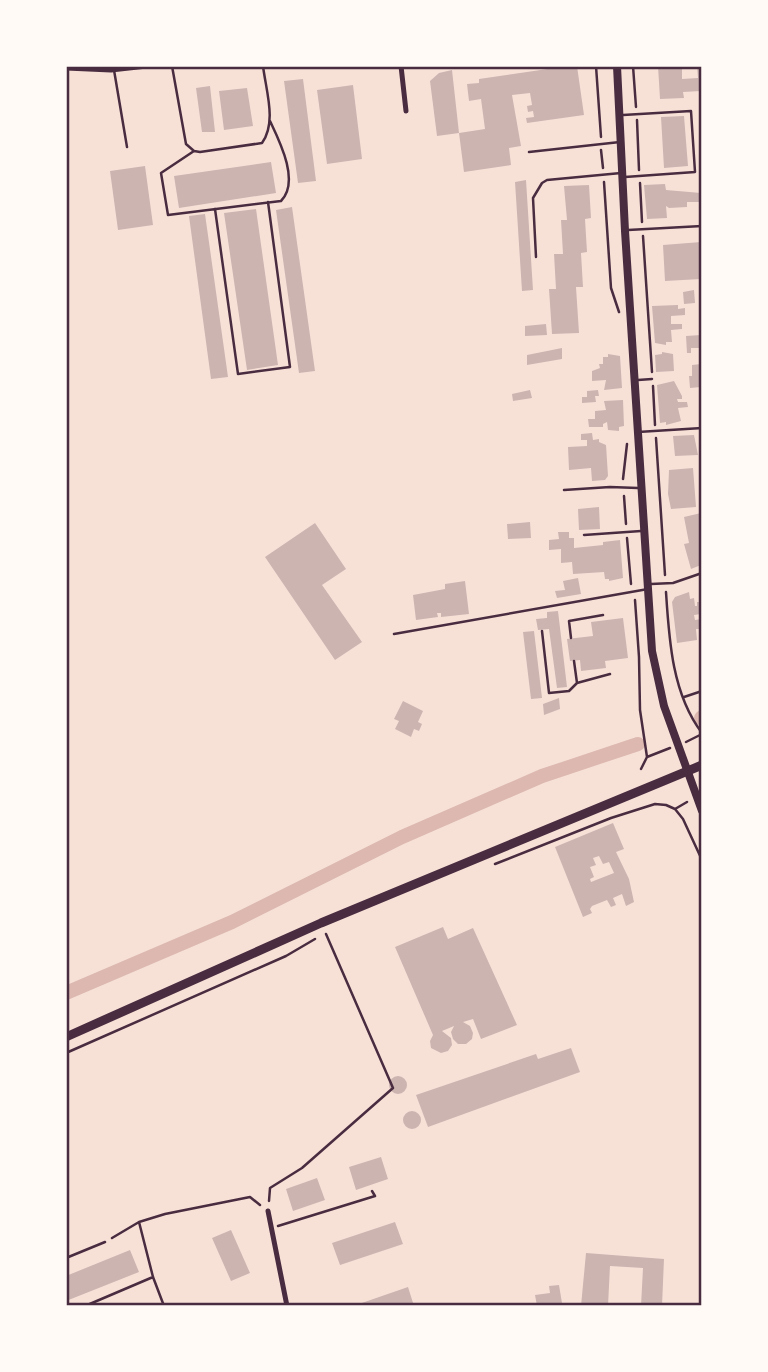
<svg xmlns="http://www.w3.org/2000/svg" width="768" height="1372" viewBox="0 0 768 1372" font-family="'Asap Condensed',sans-serif">
<style>
.lines{fill:none;stroke-linecap:round;stroke-linejoin:round}
.canal{stroke:#dcb8b0;stroke-width:14}
.building{fill:#ccb4b1;fill-rule:evenodd}
.path{stroke:#4a2c40;stroke-width:2.5}
.service{stroke:#4a2c40;stroke-width:2.5}
.minor{stroke:#4a2c40;stroke-width:5}
.secondary{stroke:#4a2c40;stroke-width:8}
.primary{stroke:#4a2c40;stroke-width:9}
.neatline{fill:none;stroke:#4a2c40;stroke-width:2.5}
</style>
<rect width="100%" height="100%" fill="#f7e1d7"/>
<g class="lines">
<path class="canal" d="M701 718 702 717
M66 993 232 922 402 837 542 776 638 744"/>
</g>
<path class="building" d="M568 66H577L584 115 527 123 526 118 534 117 533 111 528 112 527 106 532 105 530 93 512 95 521 146 509 148 511 165 464 172 459 133 485 129 481 99 469 101 467 84 479 83V79Z
M658 66H682V79L698 78 697 66H701V91L683 92 684 98 660 99Z
M452 70 459 133 437 136 430 81 439 73Z
M303 79 316 181 298 183 284 81Z
M353 85 362 159 327 164 317 90Z
M210 86 215 132H202L196 88Z
M247 88 253 126 224 130 219 91Z
M684 116 688 166 664 168 661 117Z
M271 162 276 193 179 208 174 176Z
M145 166 153 225 118 230 110 171Z
M526 180 533 290 522 291 515 182Z
M665 184 666 190 701 193V202H687V207L669 208 666 206 667 218 647 219 644 185Z
M589 185 591 218 585 219 587 252 581 253 583 287H576L579 333 552 334 549 289H556L554 254H563L561 220H567L564 186Z
M292 207 315 371 299 373 276 210Z
M256 209 278 365 247 370 224 213Z
M205 214 228 377 211 379 189 216Z
M701 242V279L665 281 663 245Z
M694 290 695 303 684 304 683 292Z
M678 305V309L685 308V315L671 316V324H682V329L671 330 672 342H666V345L655 343 652 306Z
M546 324 547 335 525 336V326Z
M701 335V348H691V353H687L686 336Z
M562 348V359L527 365V355Z
M662 352 673 354 674 371 656 372 655 355 662 354Z
M608 354 620 356 622 388 604 390 606 380 592 381V371L600 368 599 364H603V357H608Z
M701 364V387L690 388 689 376H692V365Z
M674 381 682 396V399H677L678 402H687L688 407 678 408 681 421 666 425V422L660 423 657 385Z
M530 390 532 398 513 401 512 394Z
M598 390 599 396H595L596 402 582 403V397H587V391Z
M623 400 624 426 619 427V431L608 430 607 422 603 424V427H589L588 419H595V411L606 410 604 401Z
M592 433 593 440 599 439V442L606 445 608 476 605 480 592 481 591 468 569 470 568 447 587 446V440H581V434Z
M694 435 698 455 675 456 673 436Z
M693 468 696 507 671 509 668 494 669 470Z
M599 507 600 529 579 530 578 509Z
M701 513V565L691 569 684 544 689 543 684 517Z
M530 522 531 538 508 539 507 524Z
M315 523 346 569 322 585 362 642 335 660 265 557Z
M558 532H569V538H574V548L603 545V542L620 540 623 578 609 581V579H605L604 572 573 574 572 562 561 563V549L549 550V540L559 539Z
M578 578 581 594 557 598 555 591 565 590 563 581Z
M465 581 469 614 441 617V613H437L438 617 416 620 413 595 445 589V584Z
M689 592 690 599 694 598 695 606H697V602H701V614L694 615 695 620 701 619V629H696L697 640 677 643 672 602 675 597Z
M558 611 567 687 557 688 549 629 538 630 536 619 547 618V612Z
M623 618 628 658 605 661 606 668 581 671 580 660 570 661 567 639 593 636 591 622Z
M534 631 542 698 531 699 523 632Z
M559 698 560 709 544 715 543 704Z
M403 701 423 711 418 722 422 724 419 731 414 729 411 737 395 729 399 721 394 719Z
M613 823 624 849 616 852 629 879 634 902 626 906 622 894 613 898 616 905 611 907 607 900 592 906 590 909 592 913 583 917 555 847ZM599 856 603 864 609 862 614 873 591 882 590 879 594 877 590 867 596 865 593 858Z
M443 927 448 939 473 928 517 1025 481 1039 473 1019 463 1022 470 1026 473 1033 472 1039 466 1044H458L453 1039 451 1032 454 1026 442 1031 451 1038 452 1045 448 1051 441 1053 431 1048 430 1041 433 1035 395 947Z
M571 1048 580 1072 428 1127 416 1095 536 1054 538 1059Z
M389 1085a9 9 0 1 1 18 0a9 9 0 1 1-18 0Z
M403 1120a9 9 0 1 1 18 0a9 9 0 1 1-18 0Z
M381 1157 388 1179 356 1190 349 1167Z
M317 1178 325 1200 293 1211 286 1189Z
M395 1222 403 1244 340 1265 332 1243Z
M231 1230 250 1273 231 1281 212 1238Z
M130 1250 139 1272 66 1301V1276Z
M586 1253 664 1259 662 1306H641L643 1268 610 1266 608 1306H581Z
M559 1285 562 1303 537 1306 535 1295 550 1293 549 1286Z
M408 1287 414 1306H356V1305Z"/>
<g class="lines">
<path class="path" d="M596 66 601 137
M633 66 636 107
M637 120 639 170
M601 150 603 168
M604 182 611 288 619 312
M640 183 642 222
M643 236 652 372
M653 386 655 425
M656 438 665 575
M623 479 627 444
M624 496 626 524
M627 538 631 584
M666 592C669 639 672 694 702 733
M635 600 639 657 640 710 647 757 641 769
M684 697 702 691
M686 742 702 734
M647 757 670 748
M675 809 683 819 702 860
M495 864 611 818 655 804 666 805 675 809 687 802
M66 1053 286 956 315 939
M269 1201 270 1188 302 1168 393 1088 326 934
M139 1222 153 1277 164 1306
M278 1226 375 1196 372 1191
M112 1238 139 1222 165 1214 250 1197 260 1205
M85 1306 153 1277"/>
<path class="service" d="M172 66 186 144 194 151 200 152 262 143C277 122 266 91 263 66
M114 70 127 147
M623 115 691 111 695 172 625 177
M194 151 161 173 168 215 281 201C300 182 280 142 270 121
M529 152 620 142
M215 209 238 374 290 367 268 202
M628 230 702 226
M536 257 533 198 542 183 547 180 621 173
M638 380 652 379
M638 432 702 428
M564 490 610 487 638 488
M584 535 641 531
M651 584 673 583 702 573
M542 631 549 693 569 691 577 683 610 674
M394 634 648 589
M571 638 569 621 603 615
M574 661 577 683
M66 1258 105 1242"/>
<path class="minor" d="M401 66 406 111
M66 68 111 70 147 66
M268 1211 287 1306"/>
<path class="secondary" d="M617 66 625 231 652 651 664 706 702 811"/>
<path class="primary" d="M66 1037 321 923 702 765"/>
</g>
<rect width="768" height="1372" fill="none" stroke="#fffaf5" stroke-width="136"/>
<rect x="68" y="68" width="632" height="1236" class="neatline"/>
</svg>
